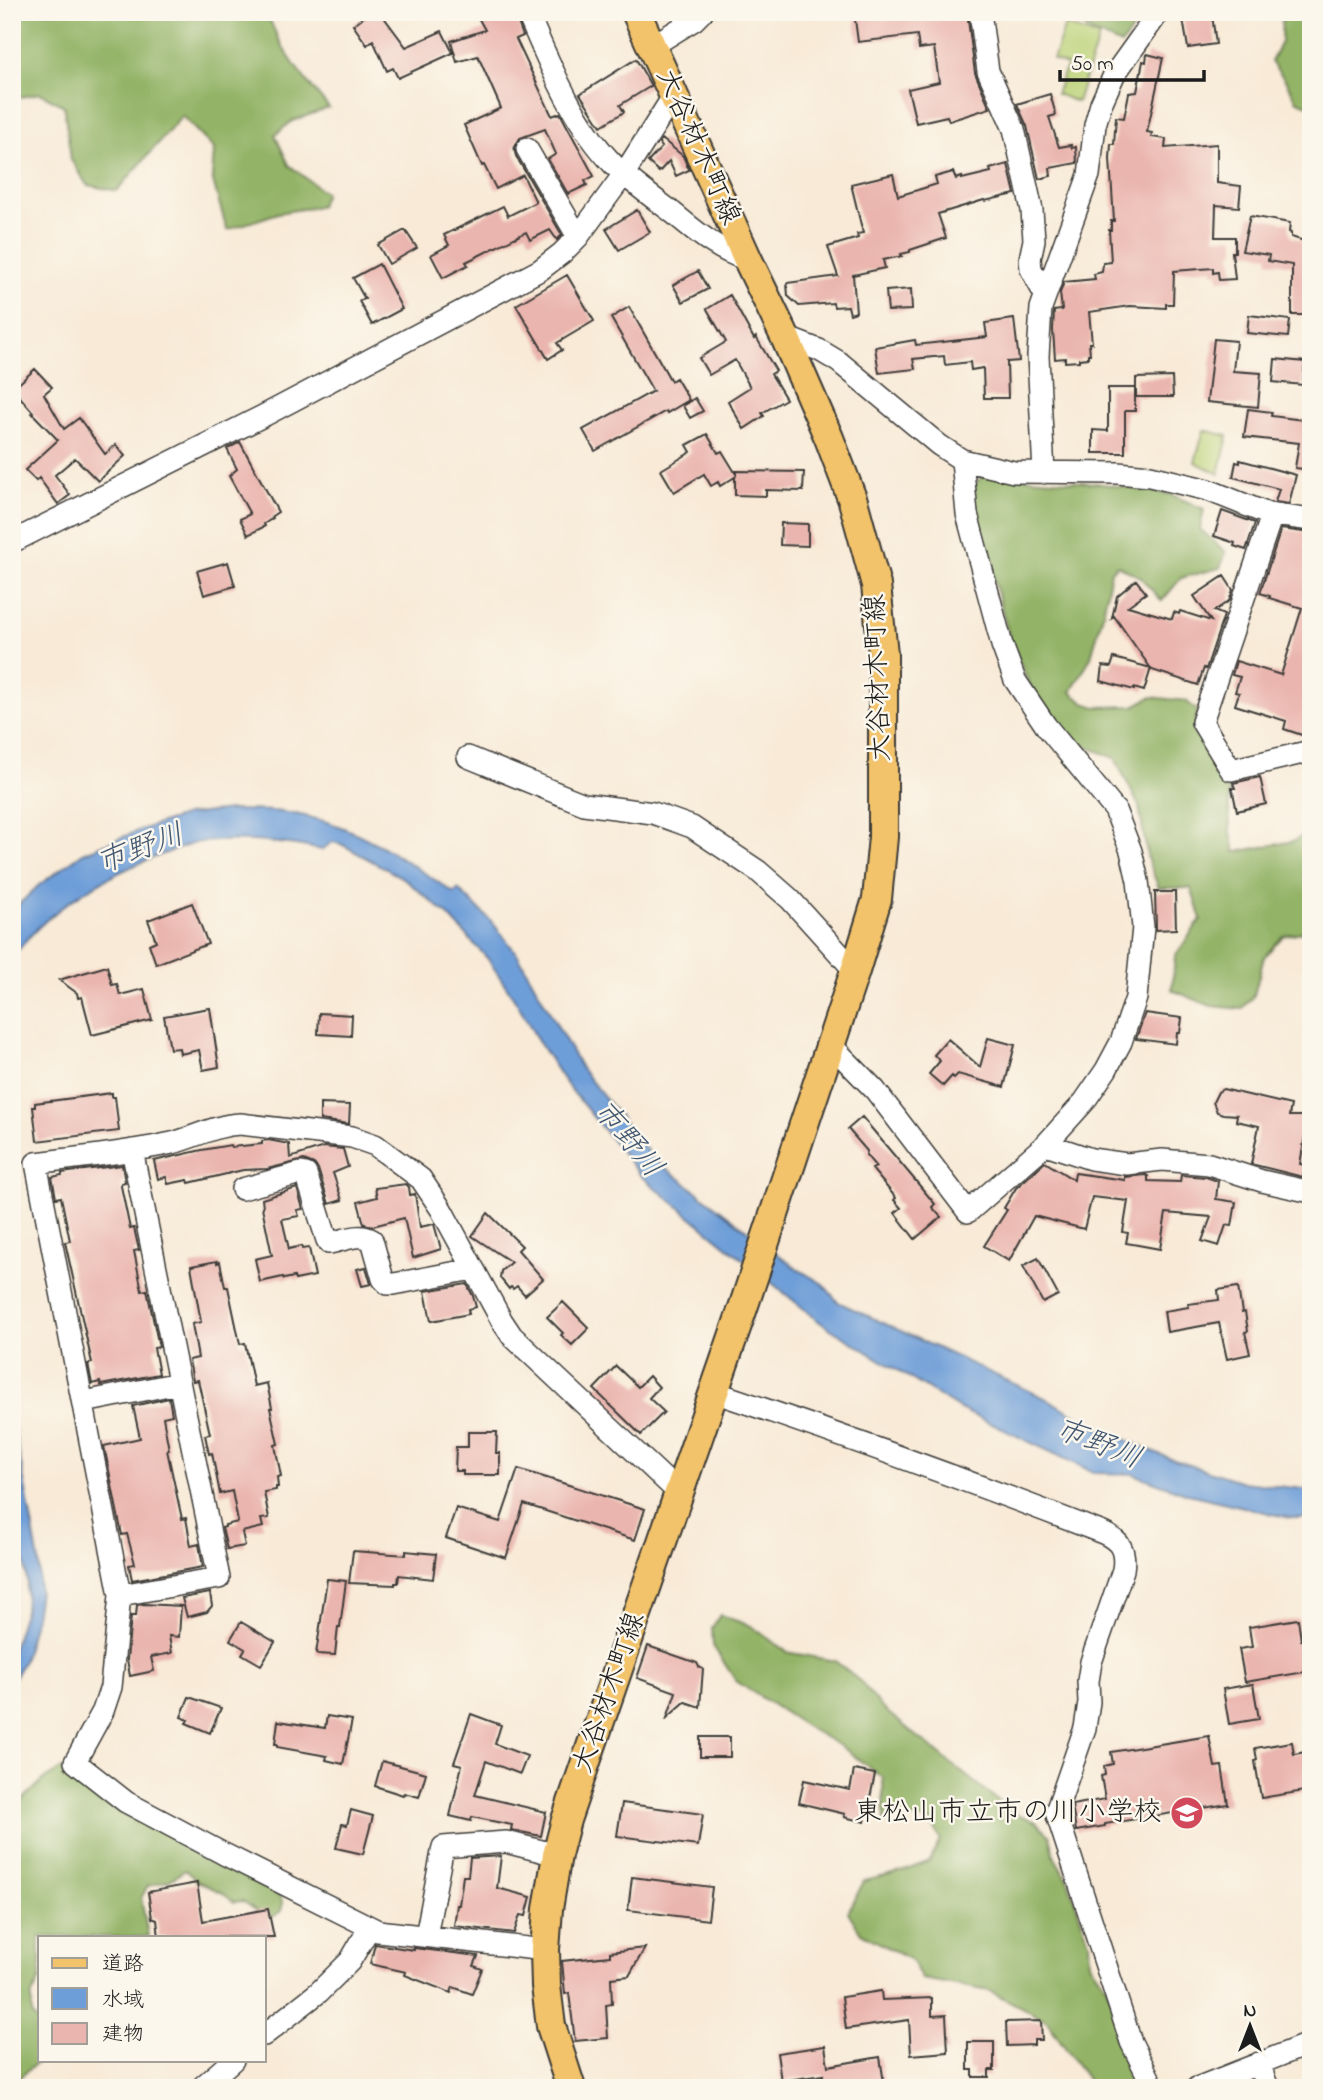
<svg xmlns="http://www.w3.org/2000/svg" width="1323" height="2100" viewBox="0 0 1323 2100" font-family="'Indie Flower','Klee One',sans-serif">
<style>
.green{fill:#bad175;stroke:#6b7648;stroke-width:2}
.forest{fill:#93b366;stroke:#586841;stroke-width:2}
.water{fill:#6e9ed8;stroke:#455d7a;stroke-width:2}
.building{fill:#eab5ae}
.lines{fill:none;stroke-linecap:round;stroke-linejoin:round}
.minor-casing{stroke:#3d3b38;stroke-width:24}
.major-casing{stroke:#3d3b38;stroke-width:32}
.minor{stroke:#fff;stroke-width:21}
.major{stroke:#f2c36a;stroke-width:28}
.labels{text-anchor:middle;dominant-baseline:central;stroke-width:5;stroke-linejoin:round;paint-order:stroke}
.street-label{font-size:28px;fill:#1c1c1c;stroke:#fbf7ec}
.poi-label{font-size:28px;fill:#1c1c1c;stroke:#fbf7ec;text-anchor:end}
.water-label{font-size:30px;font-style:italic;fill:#415671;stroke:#fbf7ec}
</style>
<rect width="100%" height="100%" fill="#fbf7ec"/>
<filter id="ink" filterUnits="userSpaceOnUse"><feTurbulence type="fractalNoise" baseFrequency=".0143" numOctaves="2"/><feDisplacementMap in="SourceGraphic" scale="14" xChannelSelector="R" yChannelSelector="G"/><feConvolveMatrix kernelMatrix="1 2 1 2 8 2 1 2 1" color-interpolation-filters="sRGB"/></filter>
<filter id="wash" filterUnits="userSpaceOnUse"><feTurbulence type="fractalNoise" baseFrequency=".00686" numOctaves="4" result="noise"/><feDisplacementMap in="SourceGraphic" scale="28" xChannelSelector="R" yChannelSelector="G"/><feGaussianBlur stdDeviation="1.57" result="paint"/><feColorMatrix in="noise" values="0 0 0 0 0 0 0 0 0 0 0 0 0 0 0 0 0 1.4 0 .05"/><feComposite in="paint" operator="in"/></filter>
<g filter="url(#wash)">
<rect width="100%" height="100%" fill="#f8ead7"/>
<path class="green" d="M1065 25 1099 37 1077 102 1056 94 1067 65 1053 60Z
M1204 430 1228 436 1219 474 1195 462Z"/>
<path class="forest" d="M12 12H267C281 52 302 76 329 108L292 121 275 135 289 165 325 193 320 206 278 213 227 230 212 178 214 149 182 116 117 191 87 185 71 160 64 106 40 93 12 99Z
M1072 12H1145L1121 45 1089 31Z
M1282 12H1311V106L1297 101 1285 80 1271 62 1281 42Z
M985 475 1096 483 1170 494 1204 509 1200 529 1226 552 1220 568 1181 578 1162 601 1140 577 1117 565 1111 571 1103 614 1091 657 1071 692 1084 703 1096 707 1134 706 1151 697 1186 701 1198 711 1193 732 1211 748 1228 779 1230 828 1235 852 1294 841 1311 831V930L1283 936 1264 957 1254 995 1242 1009 1211 1006 1172 990 1175 956 1201 919 1191 888H1159L1148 861 1139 806 1115 758 1068 739 1042 713 1010 640 969 488Z
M720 1615 751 1626 787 1652 835 1661 862 1683 881 1707 979 1786 1015 1813 1037 1822 1050 1836 1055 1858 1067 1878 1089 1942 1090 1963 1106 1986 1119 2013 1121 2048 1141 2085 1131 2088H1093L1046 2020 990 1991 922 1979 911 1960 861 1933 848 1912 864 1881 901 1872 930 1861 940 1840 932 1822 907 1817 884 1822 883 1778 842 1747 805 1726 736 1681 713 1646 712 1628Z
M62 1768 75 1771 278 1892 283 1903 281 1911 273 1917 257 1911 243 1901 234 1902 221 1892 197 1881 185 1870 170 1880 148 1886 141 1898 148 1936 147 1937H40V1979L32 1995V2014L40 2026V2060L19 2078 17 2088H12V1810L43 1780Z"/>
<path class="water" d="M229 810C254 810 280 810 305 816 361 828 407 861 454 893L458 889 492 922 518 955 582 1070 653 1158 796 1268 823 1284 838 1302 1045 1398 1101 1429 1171 1459 1243 1482 1311 1490V1518H1290L1188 1494 1133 1474 1095 1473 960 1409 821 1323 641 1176 564 1081 538 1041 519 1006 488 959 449 916 403 878 341 844 332 842 322 850C288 842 235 838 200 842 190 844 179 849 169 852 109 873 50 905 12 958V911L39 885 83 853 140 830 186 815Z
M12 1416 39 1561V1592L35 1617 23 1662 12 1681V1651L25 1609 27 1583 24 1557 12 1488Z"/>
<g id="blocks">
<path class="building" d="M370 12H380L406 47 442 31 453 53 398 78 393 68 387 71 373 40 367 45 353 25Z
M475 12H514L523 36 516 39 552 116 560 113 594 176 585 181 587 185 568 194 548 159 556 154 545 129 520 138 514 148 516 156 562 235 557 240 550 230 530 240 526 232 466 262 468 265 443 278 431 255 449 245 444 235 503 206 508 216 536 202 523 175 496 189 484 165 482 166 464 125 501 108 478 56 457 62 451 41 485 30Z
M854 12H967L975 73 990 108 949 121 947 116 916 123 908 89 939 82 934 47 919 49 917 35 858 42Z
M1212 15 1216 44 1188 48 1183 19Z
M1147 54 1163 58 1147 132 1152 133 1151 137 1166 139 1165 148 1217 144V183L1241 186 1239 207 1216 205 1215 237H1235V252H1232L1235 279 1219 280 1218 272 1213 273V268L1174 271 1173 304H1166V308L1130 306 1089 312 1092 343H1089L1090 354H1088V358L1079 359V361L1065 362V358L1055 359 1053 330 1054 311 1062 310 1060 293 1064 282 1095 279 1094 274 1102 272 1103 263 1111 262 1109 230H1111V221H1114L1110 159 1111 144H1114L1116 117 1124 118 1129 93 1137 92 1143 61 1146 62Z
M636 59 651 86 620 105 624 112 601 126 580 94Z
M1050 94 1056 115 1049 117 1059 147 1071 145 1072 148 1076 147 1077 163 1050 168 1051 176 1039 179 1027 126 1017 104Z
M662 139 683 156 689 170 676 176 669 161 659 172 648 162 662 147 659 143Z
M1008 164 1015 194 985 201 984 200 938 214 946 238 910 250V252L901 254 902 256 883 260 885 268 853 275 856 312 850 314 848 306 834 307 833 303 799 306 788 296 787 283 838 276 828 247 858 238 857 234 863 233 851 184 893 174 898 196 937 184 935 177 953 172 956 179 962 177V179L991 172 990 169Z
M637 210 650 232 619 250 606 229Z
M1250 216 1290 223 1289 232 1291 233V237L1311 243V309H1308V315H1292V265L1268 261 1269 255 1242 251Z
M405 230 417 248 389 264 378 245Z
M379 264 402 309 372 325 359 301 365 299 353 278Z
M698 271 708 289 683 302 673 285Z
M567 275 594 321 557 343 562 350 548 359 516 305Z
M911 289 912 310 888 311 886 291Z
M730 295 754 339 756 337 776 371 771 374 786 399 762 413 764 416 744 429 728 401 750 387 735 360 709 375 699 358 726 342 707 309Z
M629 307 671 381 676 378 689 400 667 413 666 411 595 451 583 430 653 391 611 318Z
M1249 315 1290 320 1288 337 1247 333Z
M1014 319 1019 361 1007 362 1008 398H984L983 368 971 370 970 362 945 365 944 356 913 359 915 369 879 373 875 347 915 340 916 345 987 337 985 323Z
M1214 339 1236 341 1233 371 1261 373 1258 407 1207 402Z
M1275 359 1305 362 1303 385 1273 382Z
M35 369 52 387 44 394 64 429 79 418 105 454 116 445 125 456 98 481 75 458 55 475 70 495 58 504 39 478 36 481 25 470 58 440 32 413 33 412 13 389Z
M1172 377 1173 397H1136V378Z
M1108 388H1135V411H1125V453H1093V430L1108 431Z
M695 398 703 411 690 418 683 406Z
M1248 409 1272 412 1271 416 1311 421V470L1295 468 1299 443 1244 437Z
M707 434 718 453 722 451 736 474V471L804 472 803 491 766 490V496L735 495V477L720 486 718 482 711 486 704 474 674 492 661 470 691 452 687 445Z
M240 442 278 512 272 516 273 518 264 524 265 526 248 535 240 519 250 514 229 476 237 469 227 449Z
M1240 460 1296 475 1289 504 1275 502 1279 489 1233 477 1236 462 1240 463Z
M1222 511 1255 523 1246 550 1234 546 1235 543 1214 536Z
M781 523 808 524V546L780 545Z
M1281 529 1311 533V738L1284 729 1286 721 1235 705 1239 693 1235 692 1240 677 1232 675 1236 661 1281 675 1302 608 1269 598 1270 596 1260 593Z
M228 562 235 586 204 595 197 571Z
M1224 576 1233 590 1229 601 1214 611 1224 615 1206 669 1204 668 1198 685 1152 670 1114 616 1112 618 1117 596 1136 580 1146 593 1128 606 1172 619 1174 612 1179 614 1180 611 1211 621 1194 596Z
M1114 658 1151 668 1144 691 1134 688V690L1101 681 1103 666 1111 667Z
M1260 777 1266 804 1237 811 1232 788H1235L1233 783Z
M1155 892H1175L1176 929 1156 930Z
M192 903 208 944 156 964 149 944 156 941 148 920Z
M107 966 112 985 117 984 120 995 144 989 152 1020 92 1035 82 997 78 998 77 993 59 980Z
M210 1008 219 1067 203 1070 199 1050 180 1054 179 1048 170 1049 164 1016Z
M319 1013 352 1015 351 1036 318 1034Z
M1145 1013 1182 1018 1180 1033H1177L1176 1044 1136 1039Z
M988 1038 1015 1045 1004 1087 958 1074 954 1078 952 1076 943 1086 929 1074 940 1061 934 1055 948 1039 980 1067Z
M1223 1089 1291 1105 1289 1116H1311V1136H1305L1300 1164 1305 1165 1303 1177 1251 1164 1259 1126 1236 1121 1237 1115 1223 1114 1217 1112 1213 1102 1218 1092Z
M112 1093V1097H115L119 1131 37 1141 33 1107H35V1103Z
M320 1104 350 1105 349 1124 320 1120Z
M862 1117 935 1204 932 1207 941 1217 915 1239 895 1213 901 1208 894 1200 896 1198 872 1169 876 1167 866 1155 867 1151 848 1129Z
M268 1140 289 1144 290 1158 324 1147 343 1149 348 1167 333 1173 342 1200 329 1204 318 1169 314 1164 304 1160 267 1169 243 1170 189 1183 188 1180 168 1184 166 1177 158 1179 154 1161 202 1150 230 1145 231 1147 262 1144V1141Z
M1045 1162 1074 1180 1075 1173 1125 1180V1177L1146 1175 1148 1176V1181L1180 1182 1181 1175 1206 1177 1218 1181 1216 1199 1236 1202 1232 1226 1226 1225 1219 1246 1202 1241 1211 1217 1166 1213 1160 1249 1138 1245 1126 1243 1128 1233 1123 1232 1128 1201 1092 1197 1084 1229 1034 1216 1009 1261 984 1246 1007 1210 1004 1208 1016 1188Z
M122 1165 125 1182 121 1183V1186L130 1229 134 1228 139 1250 134 1251 142 1291 147 1290 159 1347 154 1348 159 1374 101 1385 100 1382 92 1384 88 1364 92 1363 65 1242 70 1241 61 1197 56 1198 52 1177 62 1175V1173Z
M406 1184 409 1187 410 1195 415 1194 420 1227 434 1224 441 1249 413 1258 404 1218 373 1226 364 1224 358 1202 377 1197 375 1188Z
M297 1188 303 1209 297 1210 299 1216 282 1219 289 1249 301 1246 302 1249 309 1248 315 1276 295 1280 294 1277 284 1279 283 1277 260 1282 255 1259 272 1255 262 1207H263L262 1199Z
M488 1213 522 1246 518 1250 543 1279 525 1295 517 1286 513 1289 511 1287 509 1289 500 1278 501 1271 511 1262 472 1236Z
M1038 1258 1058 1295 1043 1303 1023 1266Z
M217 1261V1263L220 1262 225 1287H228L240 1344 245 1343 254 1386 267 1383 272 1408H270L278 1444 275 1445 281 1476 277 1477 278 1487H276V1490L264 1492 269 1518 261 1519 263 1527 242 1532 245 1546 227 1549 222 1528 225 1527V1525L238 1522 232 1491 220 1494 212 1453 209 1454 205 1435 210 1434 198 1380 193 1381 189 1360 198 1358 192 1324 201 1322 191 1266Z
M366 1267 371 1284 362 1286 357 1269Z
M467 1284 473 1296 476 1307 468 1309 469 1314 431 1321 425 1291Z
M1238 1287 1242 1313 1245 1312 1248 1331 1245 1332 1250 1354 1227 1359 1219 1323 1167 1332 1164 1311 1189 1307 1188 1304 1219 1300 1218 1290Z
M563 1302 589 1328 572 1345 561 1335 563 1333 547 1317Z
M616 1366 638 1387 649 1376 659 1387 649 1398 664 1412 641 1435 594 1389Z
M169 1398 172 1415 163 1417 169 1450H167L182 1519 186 1518 191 1546 199 1544 203 1567 132 1580 129 1565 135 1564 127 1534 122 1535 104 1446 140 1438 133 1406Z
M468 1432H497L496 1453H500V1475H463V1471H455L456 1447H468Z
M518 1469 645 1509 635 1540 524 1504 506 1558 446 1538 456 1508 500 1522Z
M353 1551 406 1555V1551L436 1554 433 1579 399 1575 398 1583H395V1585L349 1583Z
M327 1579 346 1581 340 1627H338L335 1655 316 1654Z
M210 1593 212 1606 207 1612 187 1617 182 1598Z
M144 1604 181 1606 179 1637 169 1636 172 1653 151 1657 154 1671 130 1676 127 1660 131 1616H136L137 1605Z
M1298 1619 1301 1640 1311 1638V1671L1245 1682 1239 1649 1252 1647 1249 1627Z
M241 1622 275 1642 261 1665 242 1654 245 1649 230 1640Z
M648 1646 697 1663 699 1667 703 1669 700 1707 685 1702 667 1718 676 1692 637 1678Z
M1253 1684 1259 1719 1229 1724 1223 1689Z
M189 1697 221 1708 210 1733 186 1723 188 1720 181 1717Z
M471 1714 501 1725 495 1744 527 1756 520 1774 486 1761 475 1795 546 1812 541 1836 511 1830 512 1825 472 1817 471 1821 450 1816 462 1765 454 1763Z
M327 1716 352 1720 343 1764 326 1760 327 1756 277 1747V1744H275L278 1721 325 1728Z
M1209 1736 1215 1767 1222 1766 1228 1804 1105 1824V1826L1076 1831 1072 1805 1105 1799 1101 1776 1105 1775 1104 1766 1113 1764 1111 1752Z
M700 1737H730V1757H700Z
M1292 1742 1294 1754 1311 1751V1790L1261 1798 1255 1761 1257 1760 1255 1748Z
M382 1761 426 1773 419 1797 404 1793 403 1795 375 1786Z
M854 1770 875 1774 865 1822 844 1817 845 1814 799 1803 804 1780 850 1790Z
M622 1803 703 1814 698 1846 617 1836Z
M351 1810 373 1816 363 1854 336 1848 342 1824 347 1825Z
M501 1856 497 1888 531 1897 526 1916 520 1915 514 1933 454 1926 457 1905H459L463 1876H468L470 1858Z
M632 1877 712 1887 708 1920 628 1910Z
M197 1883 203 1921 268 1909 274 1937H159L157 1920 152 1918 148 1892Z
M375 1944 414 1950V1948L478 1956 474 1966 482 1969 472 1994 453 1987 451 1993 405 1975 406 1972 370 1964Z
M645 1948 629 1976 611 1978 612 2004 606 2005 608 2038 575 2041 569 1993 565 1994 562 1961 610 1956V1952Z
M881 1991 882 2000 932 1998V2016L946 2015 948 2052 911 2055 909 2020 846 2029 842 1997Z
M1041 2021 1042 2040H1034V2045L1007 2046 1006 2022Z
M968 2042H994V2070H989V2077H973V2070H968Z
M825 2046 828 2066 880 2057 884 2083 855 2088H824L823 2075 781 2081 777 2053Z"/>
</g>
</g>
<g filter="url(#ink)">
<use href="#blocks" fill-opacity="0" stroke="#3d3b38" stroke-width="2"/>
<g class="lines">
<defs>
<path id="minor" d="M527 12C550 65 573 123 614 165 631 182 652 197 672 212 696 232 718 251 748 260
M980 12 988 71 1014 129 1032 210 1034 240 1030 259 1031 269 1045 295
M652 46 694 20 702 12
M527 149 578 237
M785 337 819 350 839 362 939 445 962 460 1014 472 1118 473 1150 476 1208 490 1268 514 1311 520
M1044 473 1038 356 1041 308 1089 175 1095 125 1101 104 1114 75 1159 12
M1272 515 1202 722 1231 770 1311 751
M12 542 265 415 540 270 562 253 578 237 624 174 674 95
M468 757 584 804 653 813 692 827 758 871 790 899 855 971
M830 1044 875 1090 968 1212 1046 1144 1084 1102 1106 1070 1121 1042 1136 998 1143 927 1138 881 1131 851 1115 810 1046 726 1015 680 1002 645 967 514 962 460
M1046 1144 1091 1159 1127 1164 1162 1160 1209 1164 1262 1181 1311 1192
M242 1189 301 1173 306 1174 327 1240 329 1243C343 1241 359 1232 372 1240L383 1279 388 1284H394L473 1269
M714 1392C845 1436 974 1483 1103 1533 1121 1541 1126 1551 1123 1570L1091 1662 1088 1681 1089 1702 1085 1728 1056 1812 1131 2042 1149 2078
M84 1402 179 1383
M120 1595 219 1578 132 1150
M426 1936 443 1847 506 1842 557 1855
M545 1950 378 1931 224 1854 126 1802 75 1762 103 1711 111 1687 120 1595 36 1163C81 1157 127 1153 172 1143 195 1137 216 1125 240 1124L352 1137 375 1145 421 1179 441 1209 502 1321 512 1336 679 1493
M264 2035 319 1992 350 1961 370 1927
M1259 2063 1268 2088
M201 2088 233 2060
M1197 2088 1311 2043"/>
<path id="major" d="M571 2088 551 2026 546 1986 545 1950 548 1909 557 1855 566 1820 592 1744 743 1308 855 971 877 899 883 837V654L876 585 853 501 829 438 785 337 748 260 636 12"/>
</defs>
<use href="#minor" class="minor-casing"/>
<use href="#major" class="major-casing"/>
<use href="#minor" class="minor"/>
<use href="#major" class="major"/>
</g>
</g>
<defs>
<symbol id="school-disc" viewBox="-11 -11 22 22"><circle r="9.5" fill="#d1495b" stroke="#fbf7ec"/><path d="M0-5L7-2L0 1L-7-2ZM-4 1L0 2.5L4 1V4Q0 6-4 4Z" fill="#fff"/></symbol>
</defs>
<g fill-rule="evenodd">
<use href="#school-disc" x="1168" y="1794" width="38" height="38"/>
</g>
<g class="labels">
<g class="street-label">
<text transform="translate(697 147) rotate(66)">大谷材木町線</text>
<text transform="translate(879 678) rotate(-92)">大谷材木町線</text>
<text transform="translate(610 1693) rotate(-71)">大谷材木町線</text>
</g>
<g class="poi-label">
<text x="1162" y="1813">東松山市立市の川小学校</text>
</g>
<g class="water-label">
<text transform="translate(141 850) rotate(-20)">市野川</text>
<text transform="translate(627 1140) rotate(50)">市野川</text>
<text transform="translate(1098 1445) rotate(22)">市野川</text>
</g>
</g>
<rect width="1323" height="2100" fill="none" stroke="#fbf7ec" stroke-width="42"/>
<rect x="38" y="1936" width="228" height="126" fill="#fbf7ec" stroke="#a29f99" stroke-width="2"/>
<rect x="52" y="1958" width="35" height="10" fill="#f2c36a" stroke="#a29f99" stroke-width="2"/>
<text x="102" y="1970" font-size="21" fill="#1c1c1c">道路</text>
<rect x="52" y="1988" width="35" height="21" fill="#6e9ed8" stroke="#a29f99" stroke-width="2"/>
<text x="102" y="2006" font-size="21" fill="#1c1c1c">水域</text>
<rect x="52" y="2023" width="35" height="21" fill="#eab5ae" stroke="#a29f99" stroke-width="2"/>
<text x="102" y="2040" font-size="21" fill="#1c1c1c">建物</text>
<g transform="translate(1250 2026)" stroke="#fbf7ec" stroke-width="5" paint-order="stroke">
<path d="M0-5L12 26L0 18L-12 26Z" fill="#1c1c1c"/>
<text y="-10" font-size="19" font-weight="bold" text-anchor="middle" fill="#1c1c1c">N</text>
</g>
<path d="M1060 70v10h144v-10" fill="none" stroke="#1c1c1c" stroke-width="3.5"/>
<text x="1071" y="70" font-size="21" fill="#1c1c1c" stroke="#fbf7ec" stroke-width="5" paint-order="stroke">50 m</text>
</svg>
